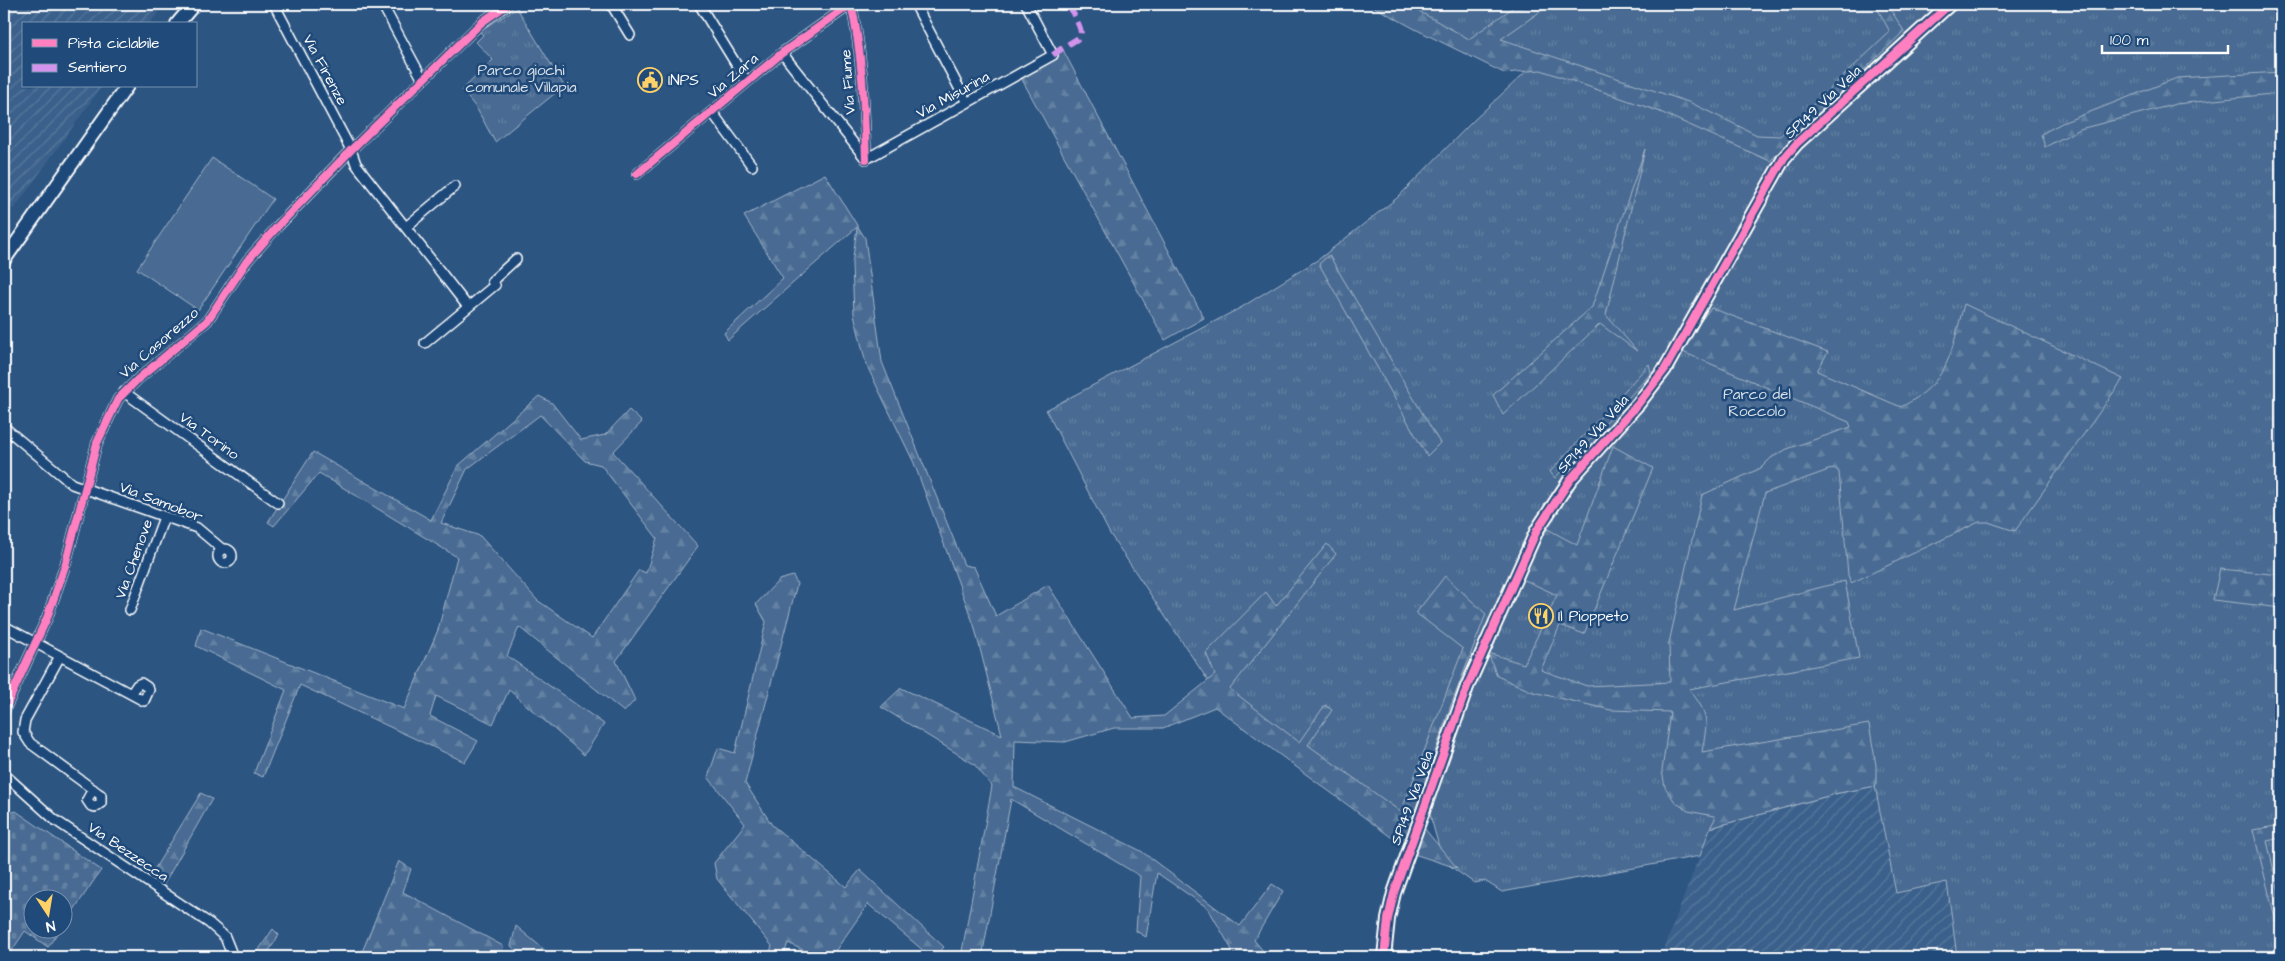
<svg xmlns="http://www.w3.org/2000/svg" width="2285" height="961" viewBox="0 0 2285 961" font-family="'Architects Daughter',sans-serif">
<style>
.industrial{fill:url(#industrial-furrows)}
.grass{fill:url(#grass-tufts);stroke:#a4b5c8}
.forest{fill:url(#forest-firs);stroke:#a4b5c8;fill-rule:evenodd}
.cemetery{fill:url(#cemetery-stones);stroke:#a4b5c8}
.pitch{fill:#486b92;stroke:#a4b5c8}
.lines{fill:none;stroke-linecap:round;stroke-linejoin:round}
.street-casing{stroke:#fff;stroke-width:12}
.secondary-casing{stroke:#fff;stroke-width:16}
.street{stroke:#1f4a7a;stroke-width:9}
.secondary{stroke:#1f4a7a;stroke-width:12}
.quiet{stroke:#d193ec;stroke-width:6;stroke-dasharray:12 6;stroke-linecap:butt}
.cycleway-casing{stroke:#1f4a7a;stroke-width:11}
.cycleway{stroke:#ff80c0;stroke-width:8}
.labels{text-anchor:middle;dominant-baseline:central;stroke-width:5;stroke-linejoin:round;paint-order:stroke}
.street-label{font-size:15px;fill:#fff;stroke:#1f4a7a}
.park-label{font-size:15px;fill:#dae1e9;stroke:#1f4a7a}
.poi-label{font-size:15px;fill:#fff;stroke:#1f4a7a;text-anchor:start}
</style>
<defs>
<pattern id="industrial-furrows" width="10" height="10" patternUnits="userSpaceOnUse" patternTransform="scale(1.25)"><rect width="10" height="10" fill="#3b618b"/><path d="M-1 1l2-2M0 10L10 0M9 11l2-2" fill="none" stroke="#58799c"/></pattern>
<pattern id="grass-tufts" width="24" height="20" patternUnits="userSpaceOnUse" patternTransform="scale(1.25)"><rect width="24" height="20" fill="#486b92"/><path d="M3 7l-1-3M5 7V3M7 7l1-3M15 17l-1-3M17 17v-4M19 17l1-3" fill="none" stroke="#6381a2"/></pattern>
<pattern id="forest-firs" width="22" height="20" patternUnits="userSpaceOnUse" patternTransform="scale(1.25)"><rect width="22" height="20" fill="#486b92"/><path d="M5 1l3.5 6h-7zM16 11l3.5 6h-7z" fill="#6381a2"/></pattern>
<pattern id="cemetery-stones" width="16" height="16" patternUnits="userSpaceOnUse" patternTransform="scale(1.25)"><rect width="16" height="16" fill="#486b92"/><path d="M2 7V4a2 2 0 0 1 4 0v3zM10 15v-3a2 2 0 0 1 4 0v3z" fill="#6381a2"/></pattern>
</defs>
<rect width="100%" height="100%" fill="#2c5582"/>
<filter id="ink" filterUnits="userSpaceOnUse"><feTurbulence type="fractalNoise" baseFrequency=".02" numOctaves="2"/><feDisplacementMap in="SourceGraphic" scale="10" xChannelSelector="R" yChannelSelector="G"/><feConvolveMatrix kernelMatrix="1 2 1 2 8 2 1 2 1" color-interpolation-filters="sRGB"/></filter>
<g filter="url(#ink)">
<path class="industrial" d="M4 4H166L149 24H24V86H102L14 209 4 205Z
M1876 786 1895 887 1958 874 1971 957H1661L1710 828 1839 793Z"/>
<path class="grass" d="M1405 4H2281V957H1957L1947 882 1896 893 1875 786 1839 793 1710 828 1700 856 1502 892 1485 881 1474 883 1443 861 1429 811 1401 820 1219 697 1110 534 1046 410 1242 307 1319 259 1397 198 1473 121 1533 65C1491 56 1443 25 1405 4Z
M517 8 564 86 495 142 477 109 462 90 493 60 476 42 483 35 479 31Z"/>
<path class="forest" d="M1369 4H1406L1469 39 1518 4H1551L1501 39 1691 103 1757 135 1780 136 1890 32 1875 4H1887L1904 31 1770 161 1658 111 1541 70 1504 73 1415 29Z
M1061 46 1204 318 1165 340 1019 74Z
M2281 72V93L2176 104 2080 129 2045 147 2041 134 2062 123 2177 78Z
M1645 149 1606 315 1637 351 1600 324 1503 415 1493 395 1592 307Z
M825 174 865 238 882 362 964 565 974 567 996 616 1048 585 1133 718 1164 716 1215 675 1206 653 1266 592 1276 606 1327 544 1336 554 1230 689 1299 742 1325 705 1332 710 1308 745 1401 812 1463 649 1416 613 1445 576 1486 614 1450 708 1412 820 1424 828 1457 868 1414 854 1215 707 1163 728H1114L1065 742 1015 740 1014 787 1141 851 1240 926 1272 884 1283 891 1254 940 1268 957H1236L1208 908 1157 873 1146 937 1136 931 1140 876 1011 799 982 957H961L992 786 974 764 881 707 901 688 1002 735 974 625 914 463 866 364 854 314 852 265 857 227 728 340 724 333 783 278 744 216Z
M1329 255 1440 443 1427 456 1319 264Z
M1964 304 2123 379 2015 531 1988 522H1979L1851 583 1848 575 1839 472 1834 468 1765 493 1734 610 1845 581 1859 658 1689 689C1711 717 1707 721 1702 752L1869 724 1876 765V786L1839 793 1710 828 1715 819 1714 816 1688 811 1675 802 1665 787 1662 771 1670 712 1611 710 1533 692 1497 676 1488 653 1524 664 1557 595 1518 577 1542 526 1577 545 1613 446 1653 468 1584 634 1560 625 1541 670 1587 686 1670 682 1669 643 1702 495 1761 468 1771 458 1787 449 1851 427 1849 422 1678 350 1711 308 1828 352 1817 371 1901 407C1950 382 1951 352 1964 304Z
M1649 364 1651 373 1555 478 1550 472Z
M539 396 552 403 581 440 605 435 629 410 642 422 613 452 698 546 616 661 635 700 624 712 519 627 507 656 604 724 584 755 509 690 493 724 436 696 430 716 478 741 465 762 300 685 263 777 254 773 286 690 196 646 201 628 404 709 438 630 457 557 319 473 274 526 268 522 313 452 431 520 458 466ZM540 415 585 461 601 465 657 538 646 573 639 570 592 638 537 600 480 536 441 523 467 469Z
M2220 569 2281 575V608L2213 600Z
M793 576 797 584 745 783 772 825 846 887 860 870 944 947 935 957H931L868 904 831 957H818L788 943 783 957H768L772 946 717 879 714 863 745 824 708 777 718 748 735 753 766 622 756 604 779 580Z
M201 793 212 799 164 884 152 873Z
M2281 825V838L2267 841 2281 901V941L2253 830Z
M399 861 411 869 403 892 503 946 502 957H360Z
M516 926 553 957H524L511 946Z
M273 929 279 935 267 954 272 957H260L256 954Z"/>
<path class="cemetery" d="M16 811 101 870 63 926 62 898H32V928L60 929 48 947 25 931 11 952 4 946V819L7 814Z"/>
<path class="pitch" d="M212 158 273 199 198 310 137 269Z"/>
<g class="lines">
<defs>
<path id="street" d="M274 4 351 150 356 164 468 307
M382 4 423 80
M611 4 630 35
M699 4 747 82
M915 4 967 103
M782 53 866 159
M712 112 752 166
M866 159 1053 55 1026 4
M637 174 782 53 851 4C863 55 864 107 866 159
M406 227 455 186
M425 343 495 285 492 281 516 259
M124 392 278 503
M4 427 72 484 197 528 222 549
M218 556a7 7 0 1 1 14 0a7 7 0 1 1-14 0Z
M130 610 164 517
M4 626 144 701 149 690 147 687 141 683 137 685 131 694
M60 656 25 720 23 732 30 743 98 793 101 795V803L95 807 91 806 87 800 93 789
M4 711 47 618 65 566 97 443 118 399 137 380 207 321 247 261 278 226 351 150 482 22 508 4
M4 774 55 820 209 923 225 937 233 957"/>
<path id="secondary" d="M177 24 194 4
M4 260 127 86
M1384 957 1388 919 1394 893 1467 687 1537 530 1570 480 1638 404 1665 369 1784 158 1797 143 1950 4"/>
</defs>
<use href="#street" class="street-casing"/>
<use href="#secondary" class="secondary-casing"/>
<use href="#street" class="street"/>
<use href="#secondary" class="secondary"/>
<path class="quiet" d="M1053 55C1083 31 1090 45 1068 4"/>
<defs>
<path id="cycleway" d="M637 174 782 53 851 4C863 55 864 107 866 159
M4 711 47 618 65 566 97 443 118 399 137 380 207 321 247 261 278 226 351 150 482 22 508 4
M1384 957 1388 919 1394 893 1467 687 1537 530 1570 480 1638 404 1665 369 1784 158 1797 143 1950 4"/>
</defs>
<use href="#cycleway" class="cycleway-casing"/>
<use href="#cycleway" class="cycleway"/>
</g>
</g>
<defs>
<symbol id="civic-ring" viewBox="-11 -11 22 22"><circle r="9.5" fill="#1f4a7a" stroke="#ffd166" stroke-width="1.5"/><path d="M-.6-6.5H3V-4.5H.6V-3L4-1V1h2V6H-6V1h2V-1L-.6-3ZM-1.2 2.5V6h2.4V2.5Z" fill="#ffd166"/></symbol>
<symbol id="restaurant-ring" viewBox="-11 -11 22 22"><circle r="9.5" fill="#1f4a7a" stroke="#ffd166" stroke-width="1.5"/><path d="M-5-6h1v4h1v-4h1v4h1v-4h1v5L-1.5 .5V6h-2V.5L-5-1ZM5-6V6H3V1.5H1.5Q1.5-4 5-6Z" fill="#ffd166"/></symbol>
</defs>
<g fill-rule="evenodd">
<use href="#civic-ring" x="636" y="66" width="28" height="28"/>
<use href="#restaurant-ring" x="1527" y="602" width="28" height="28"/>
</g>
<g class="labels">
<g class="street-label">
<text transform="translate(325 70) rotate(62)">Via Firenze</text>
<text transform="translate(733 76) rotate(-40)">Via Zara</text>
<text transform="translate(848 82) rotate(-94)">Via Fiume</text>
<text transform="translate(953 95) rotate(-29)">Via Misurina</text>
<text transform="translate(1823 102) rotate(-43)">SP149 Via Vela</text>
<text transform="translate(159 343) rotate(-41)">Via Casorezzo</text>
<text transform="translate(1593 434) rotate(-48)">SP149 Via Vela</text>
<text transform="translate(209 436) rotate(36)">Via Torino</text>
<text transform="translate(161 502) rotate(21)">Via Samobor</text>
<text transform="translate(134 559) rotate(-70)">Via Chenove</text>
<text transform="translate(1412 798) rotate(-70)">SP149 Via Vela</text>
<text transform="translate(128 852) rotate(34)">Via Bezzecca</text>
</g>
<g class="park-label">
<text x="521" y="70">Parco giochi<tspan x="521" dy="17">comunale Villapia</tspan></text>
<text x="1757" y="394">Parco del<tspan x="1757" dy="17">Roccolo</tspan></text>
</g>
<g class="poi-label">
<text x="668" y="80">INPS</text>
<text x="1558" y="616">Il Pioppeto</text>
</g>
</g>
<rect width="2285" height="961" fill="none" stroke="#1f4a7a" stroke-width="20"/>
<rect x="10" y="10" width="2265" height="941" fill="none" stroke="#fff" stroke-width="2" filter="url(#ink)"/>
<rect x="22" y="22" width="175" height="65" fill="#1f4a7a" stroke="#7992af"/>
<rect x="32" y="39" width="25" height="8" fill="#ff80c0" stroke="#7992af"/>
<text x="68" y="48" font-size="15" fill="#ffffff">Pista ciclabile</text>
<rect x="32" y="64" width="25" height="8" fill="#d193ec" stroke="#7992af"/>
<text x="68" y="72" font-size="15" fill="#ffffff">Sentiero</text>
<g transform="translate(48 914) rotate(168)"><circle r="24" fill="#1f4a7a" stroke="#7992af"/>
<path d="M0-4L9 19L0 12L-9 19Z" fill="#ffd166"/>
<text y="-8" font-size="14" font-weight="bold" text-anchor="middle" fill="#ffffff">N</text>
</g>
<path d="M2102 45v8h126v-8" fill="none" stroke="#ffffff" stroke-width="2.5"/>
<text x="2110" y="45" font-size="15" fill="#ffffff" stroke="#1f4a7a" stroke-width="4" paint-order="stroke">100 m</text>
</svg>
